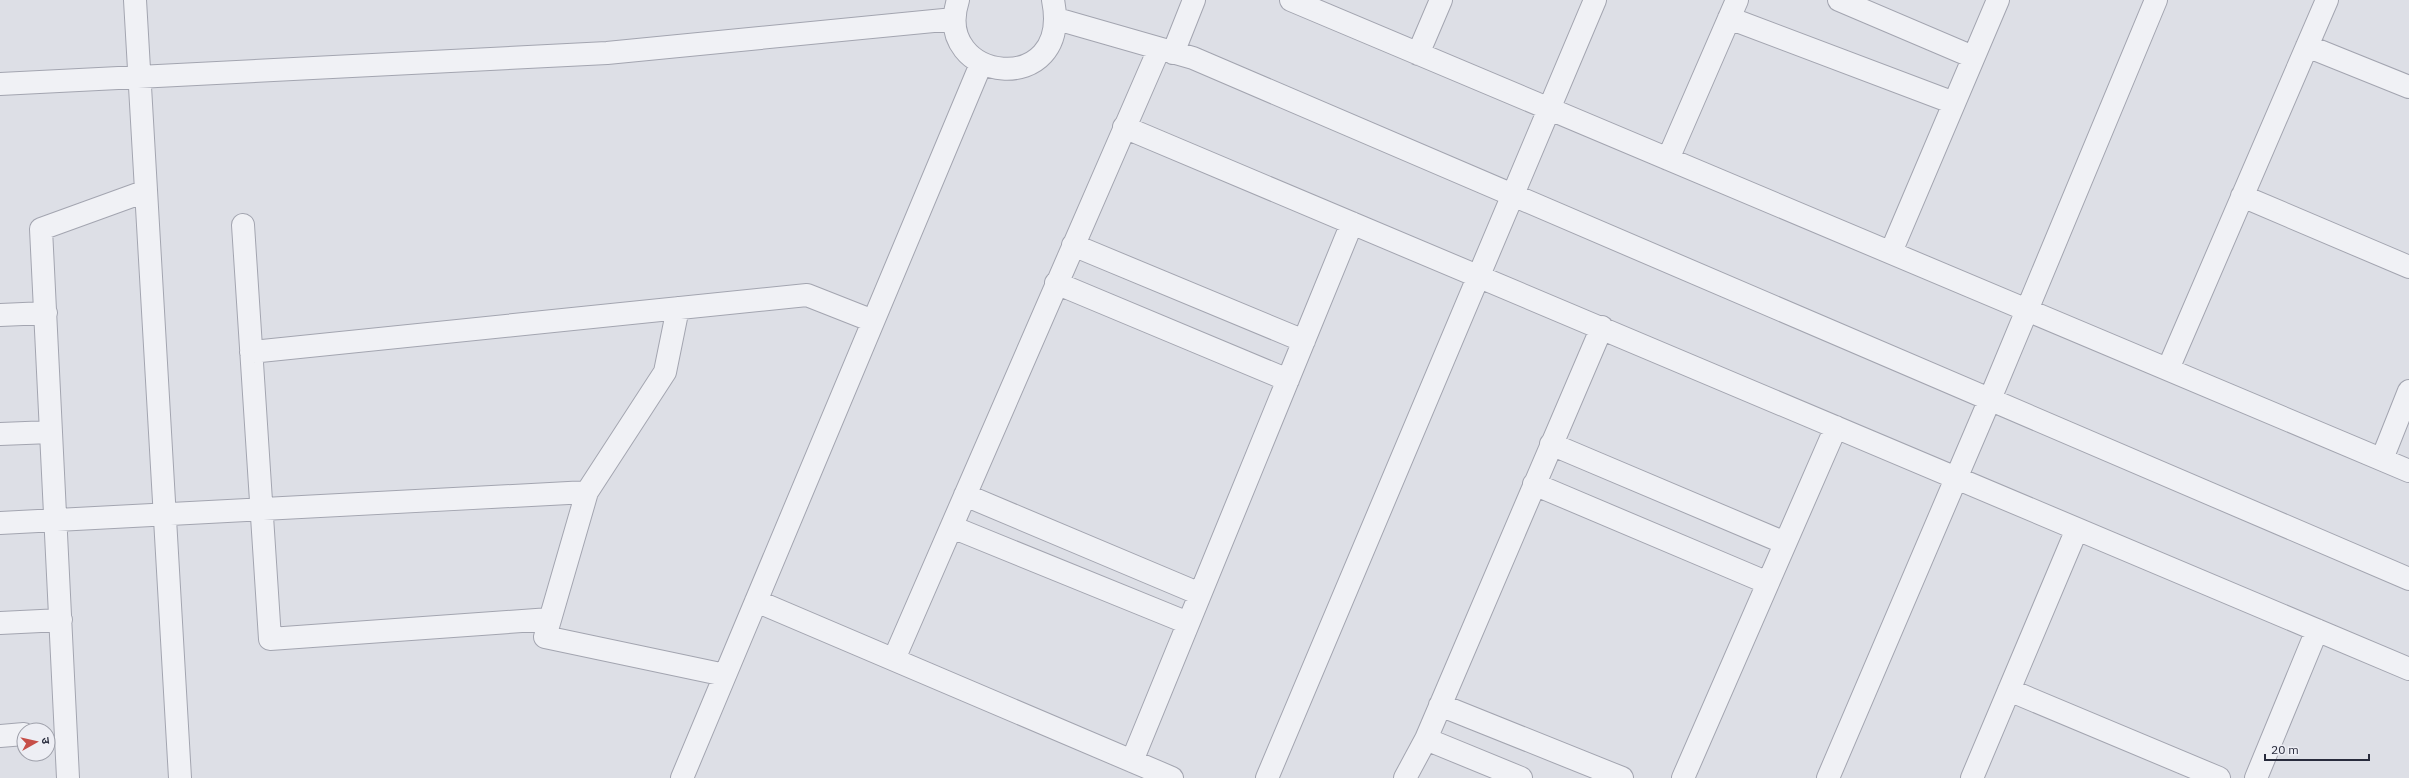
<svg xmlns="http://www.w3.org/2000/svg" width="2409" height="778" viewBox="0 0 2409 778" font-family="'IBM Plex Sans','Noto Sans Devanagari',sans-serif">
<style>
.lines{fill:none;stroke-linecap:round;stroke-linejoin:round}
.minor-casing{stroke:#a3a5b0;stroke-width:24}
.minor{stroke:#f0f1f5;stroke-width:22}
</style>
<rect width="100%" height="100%" fill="#dddfe6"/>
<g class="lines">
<defs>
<path id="minor" d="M135 0 180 778
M958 0C931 83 1073 100 1053 0
M1291 0 2409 471
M1839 0 1973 57
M1729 18 1954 103
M1057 19 1193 58 2409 579
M2307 46 2409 87
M1173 53 1194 0
M1418 54 1441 0
M0 84 607 53 954 19
M1124 127 2409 669
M1668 159 1737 0
M2242 196 2409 267
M243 225 270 639 550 619
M1073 245 1304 341
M1891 252 1998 0
M1056 283 1288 380
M678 308 665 372 587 492 545 637 725 675
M0 315 46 313
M251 352 807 295 873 321
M2168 369 2327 0
M0 434 51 432
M1551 444 1785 543
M2382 459 2409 391
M1534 484 1768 583
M965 495 1200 594
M0 523 587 492
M952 527 1188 623
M756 601 1172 778
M0 623 61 620
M894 659 1159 49
M2009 690 2219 778
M1440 705 1622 778
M0 736 24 734
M1426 739 1521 778
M1132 761 1352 223
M68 778 41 229 146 191
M682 778 981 64
M1267 778 1595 0
M1405 778 1426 739 1602 327
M1683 778 1836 427
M1828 778 1990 399 2156 0
M1972 778 2077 529
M2256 778 2317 630"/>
</defs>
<use href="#minor" class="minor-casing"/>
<use href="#minor" class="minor"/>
</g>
<g transform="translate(36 742) rotate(82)"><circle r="19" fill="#edeef4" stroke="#9ea0aa"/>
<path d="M0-3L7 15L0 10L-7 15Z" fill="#c64e48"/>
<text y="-6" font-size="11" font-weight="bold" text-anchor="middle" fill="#282b3c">उ</text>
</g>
<path d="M2265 754v6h104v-6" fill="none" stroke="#282b3c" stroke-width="2"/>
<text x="2271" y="754" font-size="12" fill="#282b3c" stroke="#edeef4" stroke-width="3" paint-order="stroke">20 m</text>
</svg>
